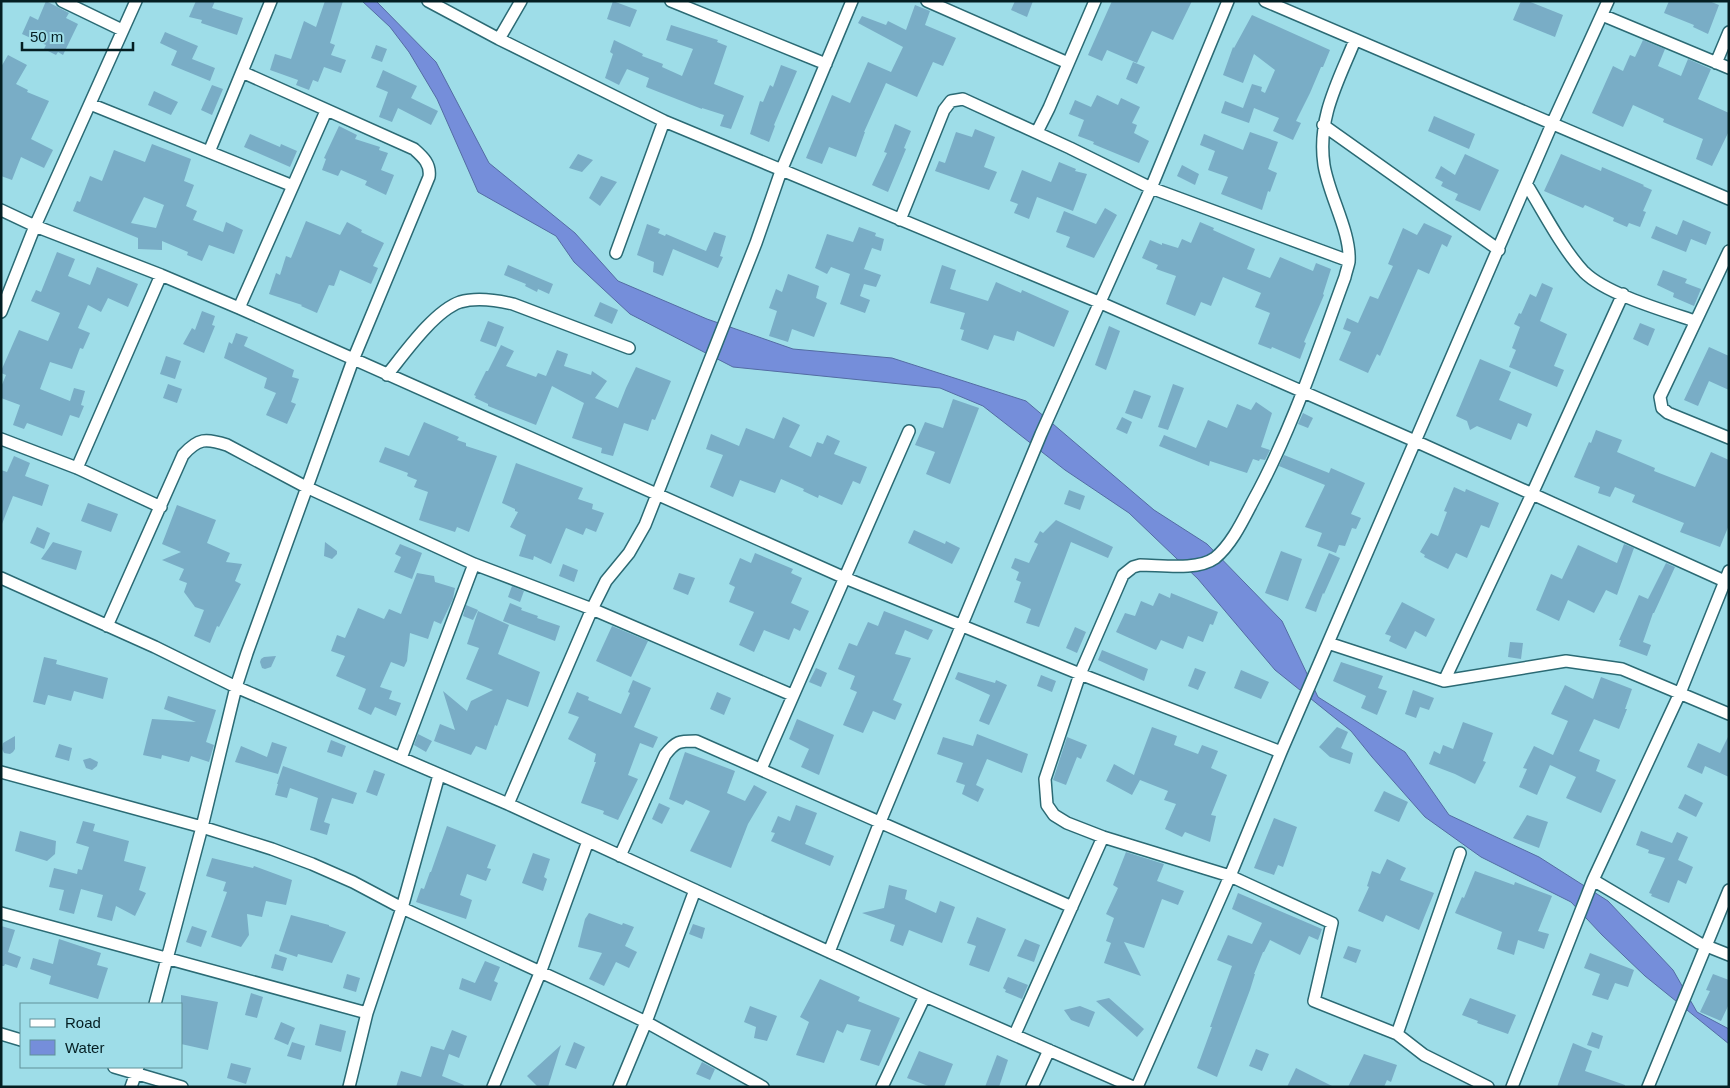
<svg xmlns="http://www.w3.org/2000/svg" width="1730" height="1088" viewBox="0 0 1730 1088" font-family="Arial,sans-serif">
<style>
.water{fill:#758eda;stroke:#536ca3}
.building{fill:#79adc6;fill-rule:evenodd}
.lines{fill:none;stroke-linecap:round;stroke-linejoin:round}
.street-casing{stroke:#2b6a74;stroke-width:14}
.street{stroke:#fff;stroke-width:11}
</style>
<rect width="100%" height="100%" fill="#9edde8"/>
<path class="water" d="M362 1H376L436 62 489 163 575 233 618 281 707 319 793 349 892 358 1026 401 1154 510 1207 544 1282 621 1318 697 1405 752 1449 815 1539 857 1608 901 1673 970 1697 1012 1729 1029V1044L1645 976 1602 935 1571 902 1481 857 1425 817 1372 757 1351 731 1275 670 1198 579 1129 513 1065 470 983 406 940 388 733 367 630 314 574 262 556 236 478 192 437 99 409 52 390 27Z"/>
<path class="building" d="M46 1 69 13 66 18 78 24 63 55 58 52 56 55 44 49 46 45 22 34 30 16 38 20Z
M196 1H215L212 8 243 18 237 35 201 23 202 20 189 17Z
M325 1H343L330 43 335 45 331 55 346 60 341 73 324 67 318 82 313 80 309 90 296 85 298 80 270 70 275 54 291 59 304 21 316 27Z
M613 1 637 10 630 27 607 19Z
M1015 1H1033L1027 17 1011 10Z
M1112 1H1192L1173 40 1152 31 1137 63 1107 50 1102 61 1088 55Z
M1521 1H1528L1563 15 1555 37 1513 20Z
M1669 1H1709L1719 5 1708 34 1693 27 1694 25 1664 13Z
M915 5 930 11 925 25 956 38 943 66 933 62 917 97 886 83 864 132H865L856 157 829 147 822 164 806 158 832 95 850 103 868 62 891 72 903 47 858 23 862 16 886 25 888 21 906 30Z
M1252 15 1330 50 1323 67H1321L1310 93 1296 121 1301 123 1293 140 1273 131 1279 118 1254 108 1249 123 1221 113 1225 101 1243 108 1252 84 1262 87 1261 91 1265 93 1275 70 1254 54 1243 83 1223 75 1233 47 1234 48Z
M671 25 718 40 717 42 727 46 714 84 744 96 731 129 720 126 724 115 702 108V109L646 87 649 78 627 69 619 85 605 78 613 54 610 52 614 40 643 54 642 56 663 64 662 67 682 76 693 49 666 40Z
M165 32 198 46 192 59 215 68 210 81 171 65 177 51 160 43Z
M1643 40 1665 49 1658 66 1681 76 1688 59 1711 69 1698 99 1729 113V131L1712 166 1696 159 1703 139 1663 122 1664 119 1633 105 1623 127 1592 113 1613 66 1623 71 1630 55 1635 57Z
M376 45 387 49 382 62 371 58Z
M8 55 27 65 16 84 28 90 27 92 49 101 31 139 53 150 44 168 21 157 12 180 1 176V67Z
M1133 62 1145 67 1137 84 1126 79Z
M781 65 797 71 774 125 775 126 769 142 750 134 760 101 763 102 770 85 773 87Z
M383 70 417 86 411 98 438 111 431 125 398 108 392 122 379 117 388 92 376 87Z
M212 85 223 89 212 115 201 110Z
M154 91 178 102 171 115 148 105Z
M1097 95 1118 105 1121 98 1140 107 1132 123 1137 125 1134 133 1149 141 1139 163 1093 144 1094 142 1078 136 1084 120 1069 114 1075 100 1091 107Z
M1434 116 1475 134 1469 149 1428 131Z
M895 124 911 131 904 148 906 149 888 192 872 185 887 153 884 152Z
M339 126 357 135 355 139 380 147 379 150 388 153 381 170 394 175 386 195 365 185 367 181 341 170 338 176 322 170 326 159 324 158Z
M975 129 995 137 984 167 997 172 989 190 935 171 939 161 945 163 956 132 972 137Z
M1250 132 1278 142 1268 169 1277 173 1270 192 1268 191 1262 210 1221 194 1228 177 1208 170 1215 151 1200 145 1204 134 1243 150Z
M250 134 280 147 281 144 297 151 290 167 244 147Z
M152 144 191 159 184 181 194 185 186 206 197 211 193 220 223 232 226 222 243 230 234 254 209 245 202 261 187 255 188 252 162 241V250L138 249V238L73 211 77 201 80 202 90 176 102 181 114 150 145 162ZM144 197 164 205 156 228 131 223Z
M578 154 593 160 582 172 569 168Z
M1465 154 1499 170 1480 211 1455 200 1458 194 1441 186 1443 182 1435 178 1441 166 1455 175Z
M1561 154 1601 171 1602 167 1644 185 1643 186 1652 190 1643 211 1646 212 1640 227 1629 223 1627 227 1613 221 1614 218 1585 205 1583 208 1544 191Z
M1059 162 1076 169 1075 171 1087 174 1073 211 1037 197 1029 219 1014 213 1018 204 1010 201 1022 170 1051 182Z
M1182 165 1199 174 1195 185 1177 176Z
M601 176 617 182 600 206 589 198Z
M1105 208 1117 215 1094 258 1066 247 1070 237 1056 232 1064 211 1096 224Z
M1683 220 1711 232 1706 245 1691 239 1686 252 1651 238 1656 226 1677 235Z
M306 221 340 235 347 222 362 230 361 232 384 243 373 266 378 268 371 284 340 270 334 286 329 285 317 313 301 306 302 305 269 294 276 273 280 275 286 256 291 258Z
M1200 222 1214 228 1213 230 1255 249 1247 269 1270 278 1280 257 1313 271 1316 263 1331 269 1323 294 1324 295 1304 342 1306 343 1300 359 1272 347 1271 349 1258 344 1270 313 1255 307 1261 293 1223 277 1211 306 1201 302 1195 316 1166 304 1176 276 1156 269 1158 265 1142 258 1150 240 1162 245V243L1178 248 1182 239 1191 243Z
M1424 223 1452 236 1447 247 1442 244 1429 274 1418 269 1380 356 1377 354 1368 373 1339 360 1351 332 1343 329 1347 318 1358 323 1370 296 1378 299 1393 266 1388 264 1403 228 1417 235Z
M647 224 660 229 658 233 665 236 666 234 706 251 714 232 726 236 720 256 723 257 718 268 673 249 663 276 653 272 654 262 637 255Z
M859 227 876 233 875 236 884 239 881 251 872 248 864 269 881 275 876 287 864 284 860 296 870 300 865 313 840 304 850 274 831 267 827 274 815 268 827 234 853 242Z
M57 252 75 259 68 276 90 285 97 267 138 284 128 307 108 298 101 312 88 305 78 328 90 333 83 349 80 348 72 369 50 362 40 389 70 401 74 388 85 391 81 405 84 406 79 418 70 415 62 436 27 423 24 429 13 425 20 405 1 398V387L6 375 1 373V371L19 330 48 341 60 313 31 301 36 290 41 292Z
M508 265 553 284 549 294 538 289 537 292 525 286 526 284 504 275Z
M942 265 956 270 950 289 988 301 996 282 1021 293 1022 290 1069 311 1054 347 1017 331 1014 341 994 335 988 350 961 340 964 330 960 329 965 313 930 303Z
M1663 270 1687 279 1685 283 1701 289 1694 306 1673 297 1674 293 1657 285Z
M788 274 819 286 816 298 827 303 814 337 792 329 788 342 769 336 777 311 769 308 776 289 782 292Z
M1542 283 1553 288 1540 321 1567 334 1554 366 1564 370 1557 387 1509 367 1516 350 1512 348 1520 327 1514 324 1519 313 1521 314 1530 294 1536 297Z
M600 302 618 310 612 324 594 316Z
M202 311 215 316 212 325 215 326 204 353 183 344 192 328 195 330Z
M488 321 504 327 496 347 480 341Z
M1640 323 1655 329 1648 346 1633 339Z
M1109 326 1120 331 1106 370 1095 365Z
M236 333 248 337 244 346 294 370 292 377 299 379 291 402 296 404 287 424 266 415 276 393 264 388 267 378 224 358 229 342 232 344Z
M501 345 514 351 506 366 536 377 538 373 546 376 557 350 568 354 564 366 591 375 592 371 607 381 595 398 618 408 626 388 636 367 671 381 655 420 652 419 648 431 624 423 613 456 601 453 602 448 572 438 584 403 552 386 536 425 488 406V404L475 398 476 396 474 395 486 371H488Z
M1709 347 1729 356V390L1709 381 1698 406 1684 400Z
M166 356 181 361 175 379 160 374Z
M1480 359 1511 372 1499 400 1532 414 1527 427 1518 423 1511 440 1477 426 1470 430 1467 421 1456 416Z
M168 384 182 389 177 403 163 398Z
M1173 384 1184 388 1168 430 1158 427Z
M1134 390 1151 396 1142 419 1125 413Z
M953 399 979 408 950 484 926 474 935 452 915 445 925 422 943 428Z
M1256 402 1272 413 1261 447 1270 450 1265 460 1260 459 1259 461 1253 459 1247 473 1210 461 1209 466 1159 446 1164 435 1196 448 1208 420 1227 428 1237 404 1251 410Z
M1303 413 1313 418 1308 428 1298 424Z
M783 417 800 425 789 447 811 457 817 442 823 444 827 435 840 441 834 454 867 467 860 484 853 481 842 505 819 495 818 498 803 491 804 489 781 479 775 493 740 480 733 497 710 487 723 455 706 449 711 434 739 446 746 428 774 439Z
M1122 417 1132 422 1127 434 1116 429Z
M424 422 459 437 457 440 466 443V446L497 456 469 532 457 527 455 532 419 520 428 492 414 487 417 480 407 476 408 473 379 462 385 447 409 456Z
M1596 430 1622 440 1617 452 1655 468 1654 471 1695 487 1711 452 1729 460V525L1720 547 1680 532 1684 523 1632 502 1635 495 1615 487 1610 497 1598 493 1600 487 1574 477 1589 442 1591 443Z
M1284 455 1329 473 1331 468 1365 483 1351 514 1361 518 1356 529 1352 528 1345 546 1339 545 1336 553 1317 546 1322 533 1305 527 1325 485 1279 466Z
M14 456 30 463 25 476 49 485 42 506 13 496 2 524 1 470 7 472Z
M516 463 583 488 578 499 593 504 592 509 604 513 596 532 586 528 583 535 566 528 551 564 534 556 533 560 519 556 526 535 510 527 518 512 515 511V509L502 503Z
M1454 487 1465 492 1466 489 1499 503 1489 528 1481 525 1467 558 1456 553 1448 569 1424 557 1425 555 1420 552 1431 533 1438 536 1447 512 1444 511Z
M1069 490 1085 496 1080 510 1064 504Z
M88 503 118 514 111 532 81 521Z
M177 505 216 520 207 543 230 553 226 562 242 564 235 581 241 584 219 627 217 626 210 643 194 636 204 610 195 607 184 592 187 583 179 580 184 569 162 560 181 552 162 544Z
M1056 520 1113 547 1108 558 1071 542 1039 627 1026 623 1031 609 1014 602 1021 582 1016 580 1019 572 1011 568 1015 558 1029 563 1038 544 1034 542 1040 531 1043 533Z
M37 527 50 533 44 549 30 543Z
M914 530 945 544 946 541 960 548 952 564 908 543Z
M53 542 82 551 76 570 41 559Z
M325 542 337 551V554L332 559 324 556Z
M400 544 422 553 412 579 394 572 401 557 395 554Z
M1624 544 1634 548 1617 595 1606 590 1594 613 1568 600 1559 621 1536 610 1551 574 1562 579 1578 545 1617 563Z
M1281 551 1302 559 1288 601 1265 593Z
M755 553 793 569 791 573 802 578 791 603 809 611 800 631 794 628 789 640 764 630 754 652 739 645 754 612 729 602 735 587 729 584 740 558 751 563Z
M1329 553 1340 558 1324 594 1323 593 1316 612 1305 608Z
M1666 563 1675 567 1654 613H1653L1643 642 1651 645 1647 656 1619 646 1621 640H1619L1639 595 1648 599Z
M563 564 578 570 574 582 559 576Z
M417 573 434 576 435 582 455 588 453 599 441 624 434 621 428 639 410 633 407 661 404 667 391 662 380 687 392 691 389 699 401 703 396 716 375 707 371 715 358 709 366 689 336 676 345 656 331 651 337 635 345 638 358 608 384 619 389 609 401 614Z
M679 573 695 578 688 595 673 589Z
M512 586 524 591 520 602 508 597Z
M1159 593 1170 598 1171 593 1218 612 1213 625 1210 624 1203 642 1188 636 1183 649 1161 640 1156 650 1116 632 1125 613 1135 616 1141 601 1153 606Z
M1402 602 1435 619 1426 637 1415 631 1406 649 1389 641 1391 636 1385 634Z
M510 603 522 608 521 610 538 616 537 618 560 626 555 641 503 621Z
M466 605 478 610 473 620 463 616Z
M478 611 509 625 498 654 540 672 528 707 507 699 497 726 495 725 486 750 476 746 471 755 434 741 440 724 455 730 443 691 467 711 471 701 493 690 466 679 479 648 467 644Z
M884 611 933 630 928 640 905 630 895 654 911 658 893 700 902 704 895 720 873 711 863 733 843 725 857 692 850 689 855 676 838 669 849 643 857 646 868 622 878 626Z
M612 626 648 641 631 677 596 661Z
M1075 627 1086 632 1077 653 1066 648Z
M1510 642 1523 643 1521 659 1508 657Z
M1102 650 1148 669 1144 681 1098 660Z
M276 656 271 667 265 669 262 668 260 662 261 659 264 657Z
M44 657 57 660 56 664 108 678 103 699 74 691 71 701 48 695 45 705 33 702Z
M1341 662 1383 676 1378 688 1387 691 1377 715 1361 708 1366 696 1333 681Z
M816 668 827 673 821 687 809 682Z
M1195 668 1206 672 1198 690 1188 686Z
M1241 670 1269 682 1261 699 1234 688Z
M958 672 995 683 996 680 1007 685 989 725 979 721 990 695 955 679Z
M1041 675 1056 681 1052 692 1037 686Z
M1601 677 1632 689 1625 709H1627L1619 729 1594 719 1579 751 1600 760 1596 771 1616 780 1601 813 1566 798 1576 777 1550 765 1537 795 1519 787 1527 769 1523 768 1534 746 1553 755 1568 721 1551 714 1565 685 1593 699Z
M633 680 651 688 634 727 658 737 653 748 640 743 628 775 638 779 618 820 603 814 604 811 581 803 596 762H594L596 754 568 739 579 717 568 713 577 692 589 697 588 700 621 714 630 693 628 692Z
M1413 690 1434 698 1429 710 1420 707 1416 718 1405 714Z
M717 692 731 698 724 715 710 709Z
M168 696 216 710 206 742 214 745 209 762 191 756 189 762 162 755 161 759 143 755 152 719 196 722 164 709Z
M797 719 834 735 819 775 801 767 809 749 789 739Z
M1463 722 1493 733 1483 761 1486 762 1475 784 1455 774 1429 764 1434 751 1440 754 1443 745 1453 749Z
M1152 727 1177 736 1174 745 1198 754 1202 745 1218 751 1211 768 1227 775 1211 815 1216 816 1210 842 1185 832 1182 837 1165 829 1176 804 1164 800 1168 791 1140 780 1132 795 1106 781 1114 764 1134 775Z
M1337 727 1348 732 1341 748 1353 753 1350 764 1330 757 1319 747Z
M418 734 432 741 426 752 414 745Z
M977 734 1028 754 1022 773 987 759 976 785 984 789 978 802 962 794 965 785 956 782 963 763 937 754 943 737 973 746Z
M1729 735V777L1705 766 1702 774 1687 767 1698 743 1720 753Z
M15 736V749L13 752 10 754 4 753 2 749 3 743Z
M1067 737 1087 745 1081 759 1077 757 1066 785 1053 780Z
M331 740 346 746 342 757 327 752Z
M272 742 287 747 278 774 235 762 241 746 267 757Z
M59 744 72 748 69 761 55 757Z
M685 752 735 771 727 793 745 801 754 785 767 792 748 824 731 868 690 851 710 811 686 800 683 805 669 799Z
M90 758 98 762 97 766 92 770 86 768 83 760Z
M283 766 357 793 353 804 332 798 324 822 330 824 327 835 310 830 318 798 290 788 287 798 275 795 278 784H277Z
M374 770 385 774 377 796 366 792Z
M1384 791 1408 802 1399 822 1374 811Z
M1685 794 1703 803 1696 817 1678 808Z
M659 803 670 808 662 824 652 819Z
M796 805 817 813 805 844 834 856 830 866 771 841 775 833 771 832 778 816 790 821Z
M1527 815 1548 822 1539 848 1513 838Z
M1274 818 1297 827 1283 867 1278 865 1274 875 1254 868Z
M83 821 95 824 93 831 129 841 124 861 146 867 139 890 146 893 135 916 116 906 112 921 97 917 103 895 81 889 74 914 59 910 64 890 49 887 54 868 77 874 78 869 82 870 89 847 76 843Z
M447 826 496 845 487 868 491 869 486 881 467 874 460 895 472 900 466 919 416 902 421 888 424 889 430 872H431Z
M20 831 56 841 55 854 47 861 15 851Z
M1641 831 1672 843 1677 832 1688 837 1678 860 1693 867 1686 884 1678 880 1669 903 1651 896 1652 894 1649 893 1665 858 1648 853 1649 850 1636 845Z
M1126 852 1164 864 1157 881 1184 891 1178 905 1162 899 1144 948 1124 942 1141 976 1104 963 1111 943 1106 941 1114 918 1106 914 1118 888 1113 885Z
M533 853 550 859 544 877 547 879 543 891 522 883Z
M212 858 253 868 254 866 292 880 286 905 266 901 262 917 247 914 249 935 241 947 211 937 227 892 223 891 226 882 206 876Z
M1387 859 1406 868 1400 880 1434 893 1419 930 1386 915 1383 922 1358 911 1369 887 1367 886 1372 871 1380 874Z
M1475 871 1514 885 1515 882 1552 896 1538 931 1549 934 1544 949 1518 940 1514 955 1497 949 1502 932 1455 913 1462 897 1464 898Z
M889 885 907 890 905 899 936 913 940 901 955 907 942 943 909 930 903 946 890 941 895 925 862 913 884 908Z
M1238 893 1322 929 1318 940 1309 936 1300 955 1270 940 1264 952H1263L1254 974H1255L1250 990 1217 1077 1197 1068 1212 1027H1210L1232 966 1217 960 1228 935 1252 944 1262 923 1232 909Z
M589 913 622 925 623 923 634 927 625 946 637 952 629 968 616 962 604 986 589 979 602 953 578 947 585 919Z
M291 915 329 925V926L346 932 332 963 298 954 297 957 279 951Z
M977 917 1006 929 989 972 969 965 976 946 967 943Z
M693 924 705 928 702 939 689 934Z
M1 926 15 930 8 952 21 957 17 968 5 964 4 966H1Z
M192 926 207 931 201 947 186 942Z
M59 939 101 953 97 965 108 968 98 999 49 984 51 976 30 969 33 958 53 964Z
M1025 939 1040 945 1034 962 1017 956Z
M1348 946 1361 950 1356 963 1343 958Z
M1590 953 1634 970 1628 987 1615 983 1608 1000 1592 995 1600 974 1584 968Z
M275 954 287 958 283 971 271 968Z
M485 961 500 967 494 981 498 983 491 1001 459 989 462 978 475 983Z
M347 974 360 978 356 992 343 988Z
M1713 974 1729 980V1004L1721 1021 1700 1012 1710 991 1706 990Z
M1008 977 1028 985 1022 999 1005 992 1006 990 1003 988Z
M820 979 860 997 858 1001 900 1018 879 1066 860 1060 871 1030 847 1024 843 1033 837 1030 824 1063 796 1055 809 1022 800 1017Z
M251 993 263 997 257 1018 245 1015Z
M181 995 218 1002 208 1050 181 1044Z
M1109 998 1144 1029 1137 1037 1096 1001Z
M1470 998 1516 1015 1508 1034 1477 1023 1478 1021 1462 1015Z
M750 1006 777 1016 767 1041 754 1038 756 1027 744 1022Z
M1080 1006 1095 1012 1089 1027 1071 1020 1064 1010Z
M281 1022 295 1028 288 1045 274 1039Z
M320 1024 346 1031 341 1052 315 1045Z
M452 1030 467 1036 459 1058 449 1054 442 1076 464 1085 463 1087H396L401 1071 421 1077 431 1046 444 1050Z
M1592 1032 1603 1036 1599 1049 1587 1045Z
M292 1042 305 1046 301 1060 287 1056Z
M574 1042 585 1047 576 1069 565 1065Z
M1573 1043 1592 1051 1585 1071 1625 1085V1087H1557Z
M561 1045 548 1087H538L527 1076Z
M1256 1049 1269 1054 1262 1071 1249 1066Z
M919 1051 953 1064 944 1087H931L907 1078Z
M1364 1054 1397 1065 1391 1082 1387 1080 1384 1087H1348Z
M997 1055 1008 1060 999 1087H985Z
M702 1062 715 1069 710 1080 696 1074Z
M231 1063 251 1068 246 1084 227 1078Z
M1296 1068 1334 1087H1287Z"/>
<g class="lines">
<defs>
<path id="street" d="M62 1 122 30
M428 1 499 39 664 121 1101 303 1415 441 1729 583
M671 1 826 64
M927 1 1068 63
M1265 1 1729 199
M1602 15 1729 68
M499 39 521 1
M1355 40C1338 82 1317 118 1324 165 1329 196 1351 232 1349 262 1348 267 1346 272 1345 277 1317 353 1292 430 1253 501 1243 520 1232 544 1215 558 1197 571 1161 565 1140 565L1133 567 1123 575 1080 674 1045 779 1047 805 1054 815 1067 823 1103 837 1230 876 1332 923 1314 1001 1397 1034 1424 1055 1488 1087
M1716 63 1729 32
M90 104 293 186
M1323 125 1499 250
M1037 132 1049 108 1095 1
M209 152 271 1
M1527 185C1543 211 1563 250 1584 272 1606 294 1665 311 1695 321
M1 210 35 226 161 275 239 308 845 578 1080 674 1281 752
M900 220 944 110 951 101 963 99 1070 148 1151 188 1349 261
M1729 251 1660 397 1662 408 1668 413 1729 438
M616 253 664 121
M239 308 326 111
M1 312 35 226 136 1
M387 375C404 354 434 311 460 302 477 297 496 300 513 304L629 348
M1 439 77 468 161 507
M77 468 161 275
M1 578 155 647 236 687 508 804 925 996 1133 1087
M107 626 183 455C198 438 206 438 227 445L306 487 474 564 592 609 792 695
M1328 643 1444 681 1566 661 1622 669 1729 714
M1444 681 1532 494 1623 294
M401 758 474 564
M761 769 909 431
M1 772 202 827 272 849 312 864 353 882 402 908 586 993 646 1022 763 1087
M508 804 592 609 606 581 629 553 645 525 756 243 781 171 852 1
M620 856 665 755C676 741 679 741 696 741L1072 907
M1593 880 1699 943 1729 955
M1 913 367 1013
M829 952 880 822 1041 434 1151 188 1228 1
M155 1004 202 827 236 687 247 653 353 360 429 177C431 164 423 157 414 149L242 72
M1 1034 21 1040
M1015 1034 1103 837
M1397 1034 1460 853
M114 1067 182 1087
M131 1087 138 1067
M349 1087 367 1013 402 908 439 775
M493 1087 540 973 588 841
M619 1087 646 1022 695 890
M882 1087 925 996
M1032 1087 1049 1050
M1137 1087 1230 876 1281 752 1552 124 1608 1
M1512 1087 1593 880 1680 693 1729 571
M1648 1087 1729 890"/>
</defs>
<use href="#street" class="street-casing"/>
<use href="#street" class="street"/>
</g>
<rect width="1730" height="1088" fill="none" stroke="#041e22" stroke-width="5"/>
<rect x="20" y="1003" width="162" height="65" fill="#9edde8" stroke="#609199"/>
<rect x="30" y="1019" width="25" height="8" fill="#ffffff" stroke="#609199"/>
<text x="65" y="1028" font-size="15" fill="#041e22">Road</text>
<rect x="30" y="1040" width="25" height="15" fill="#758eda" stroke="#609199"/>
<text x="65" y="1053" font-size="15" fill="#041e22">Water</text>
<path d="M22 42v8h111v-8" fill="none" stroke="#041e22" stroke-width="2.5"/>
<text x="30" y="42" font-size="15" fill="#041e22" stroke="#9edde8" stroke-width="4" paint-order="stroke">50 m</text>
</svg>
